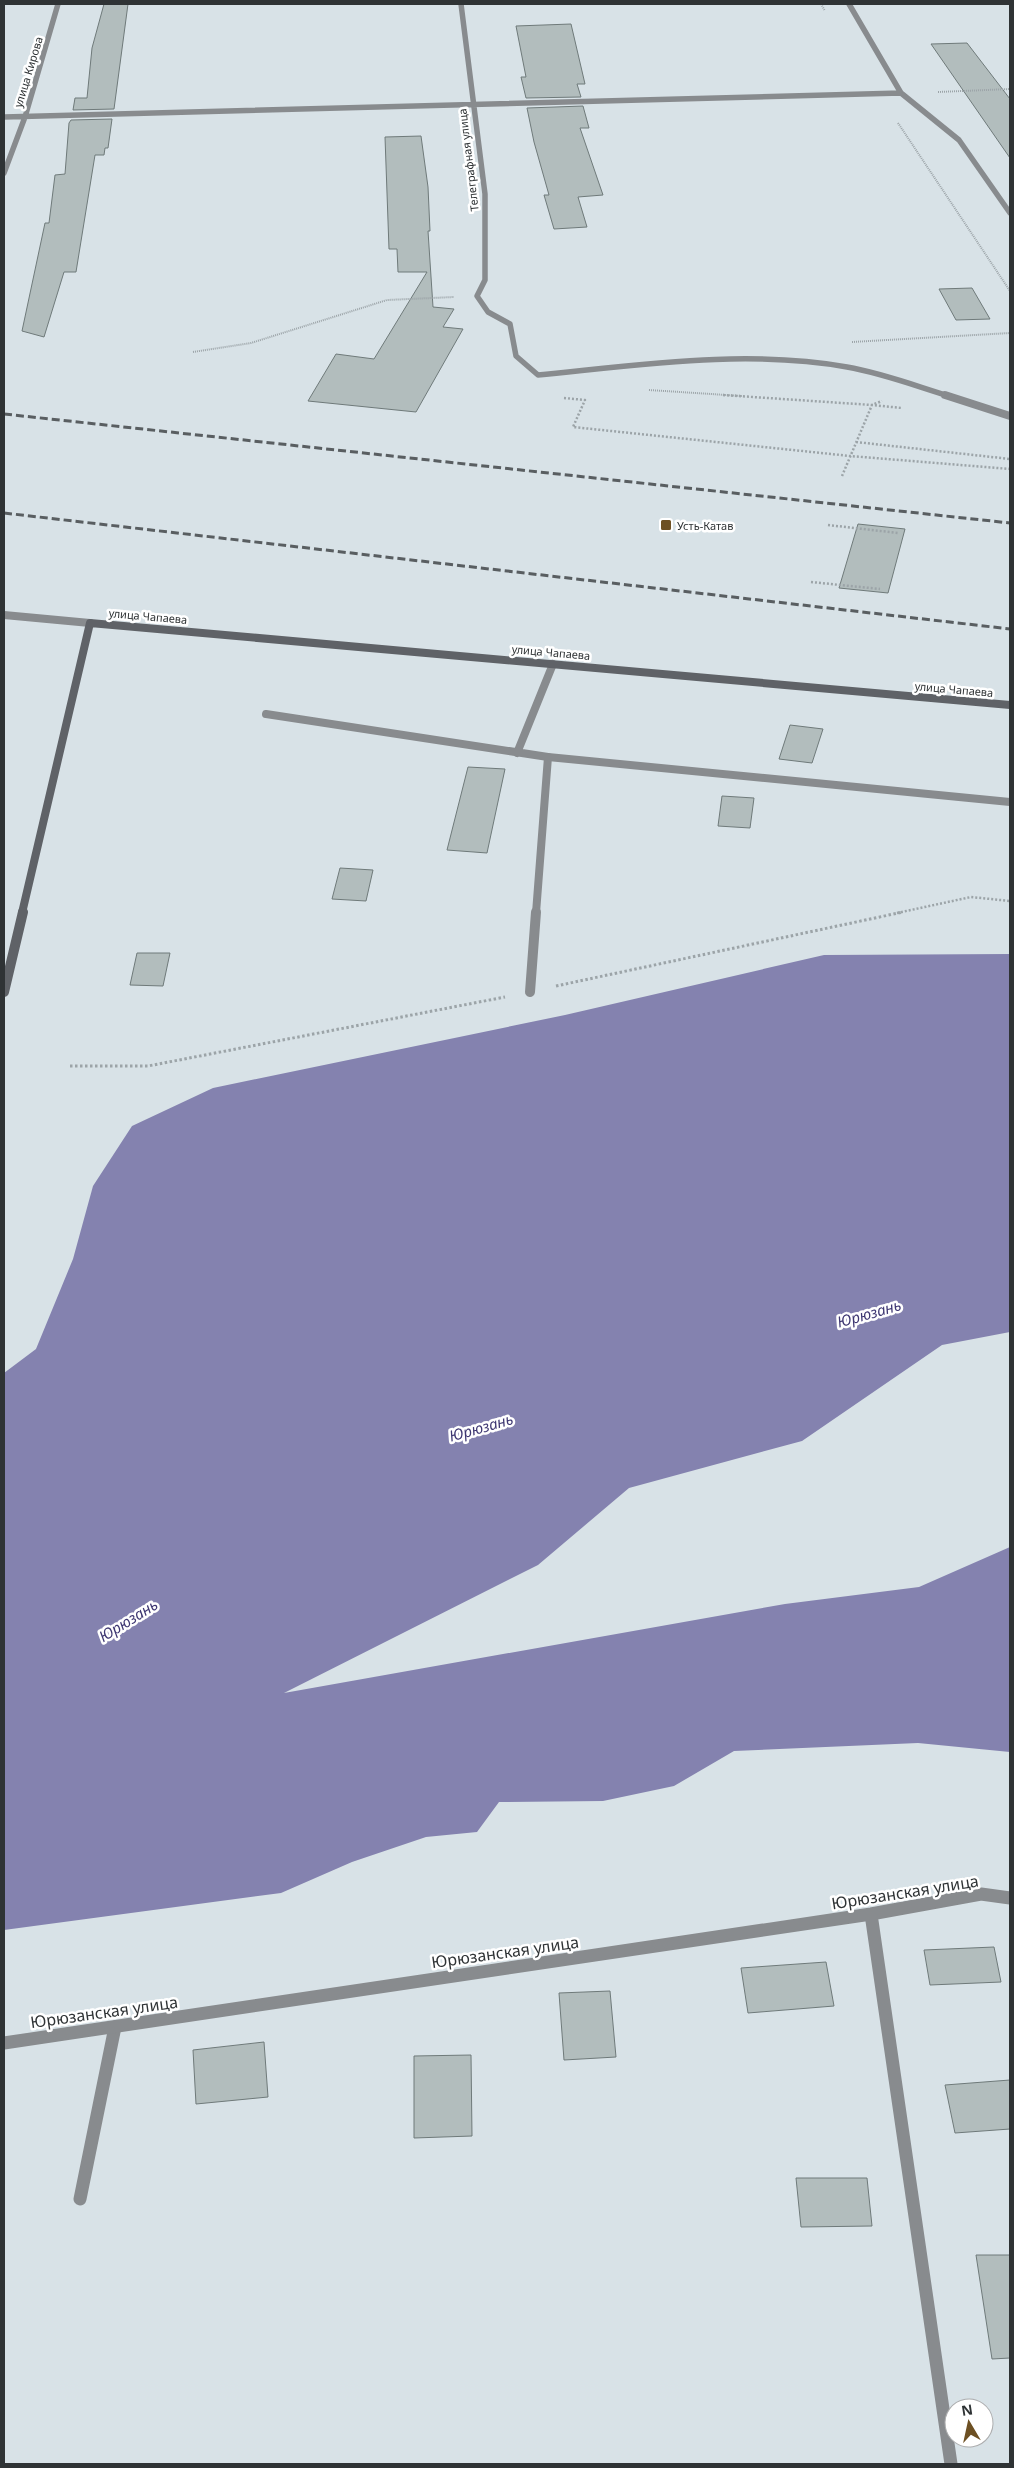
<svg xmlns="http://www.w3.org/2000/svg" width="1014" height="2468" viewBox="0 0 1014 2468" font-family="'Noto Sans',sans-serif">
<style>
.water{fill:#8482af}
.building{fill:#b2bdbd;stroke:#6f7a7a}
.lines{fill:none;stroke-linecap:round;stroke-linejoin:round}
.path-far2{stroke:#9ca4a8;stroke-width:2;stroke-dasharray:1 1;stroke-linecap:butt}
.path-far1{stroke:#9ca4a8;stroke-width:2.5;stroke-dasharray:2 2;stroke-linecap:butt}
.path{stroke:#9ca4a8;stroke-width:3;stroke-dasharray:2.5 2.5;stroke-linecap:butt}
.service-far2{stroke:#888b8e;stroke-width:8}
.service-far1{stroke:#888b8e;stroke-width:10}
.service{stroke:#888b8e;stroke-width:13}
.minor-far2{stroke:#888b8e;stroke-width:5.5}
.minor-far1{stroke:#888b8e;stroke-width:8}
.minor{stroke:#888b8e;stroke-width:13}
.secondary-far1{stroke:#5f6267;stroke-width:8}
.secondary{stroke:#5f6267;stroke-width:10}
.rail{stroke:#595e61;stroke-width:3;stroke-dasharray:8 4;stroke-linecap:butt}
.poi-dot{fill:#6d5023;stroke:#fff;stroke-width:2}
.labels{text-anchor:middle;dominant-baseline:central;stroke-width:5;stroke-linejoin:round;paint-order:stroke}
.far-street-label{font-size:11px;fill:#2f3335;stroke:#fff}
.far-poi-label{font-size:11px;fill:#2f3335;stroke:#fff;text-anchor:start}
.water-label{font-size:15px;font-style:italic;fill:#3e3772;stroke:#fff}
.near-street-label{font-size:16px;fill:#2f3335;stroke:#fff}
</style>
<rect width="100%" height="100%" fill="#d8e2e7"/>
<path class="water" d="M1010 954V1332L942 1345 802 1441 629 1488 538 1565 284 1693 785 1604 919 1587 1010 1547V1752L918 1743 734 1751 674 1786 603 1801 499 1802 477 1832 426 1837 352 1862 281 1893 4 1930V1373L36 1349 73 1259 93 1186 132 1126 213 1088 565 1015 824 955Z"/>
<path class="building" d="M104 4H128L114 109 73 110 75 98H87L92 48Z
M571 24 585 84H577L581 97 526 98 521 77H526L516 26Z
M967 43 1010 99V158L931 44Z
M583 106 589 128H580L603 195 578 197 587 227 554 229 544 195H549L534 142 527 108Z
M112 119 108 148H105L104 155H95L76 272H64L44 337 22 331 45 223H49L55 175 65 174 69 123 71 120Z
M421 136 428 187 430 231H428L433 307 454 309 443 327 463 329 416 412 308 401 336 354 374 359 427 272H398L397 249H389L385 137Z
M972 288 990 319 956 320 939 289Z
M858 524 905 529 888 593 839 588Z
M790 725 823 729 812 763 779 759Z
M468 767 505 769 487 853 447 850Z
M722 796 754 798 750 828 718 826Z
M340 868 373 870 366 901 332 899Z
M137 953H170L163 986 130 985Z
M994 1947 1001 1982 930 1985 924 1950Z
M826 1962 834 2006 748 2013 741 1968Z
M610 1991 616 2057 564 2060 559 1993Z
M264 2042 268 2097 196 2104 193 2050Z
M471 2055 472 2136 414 2138V2056Z
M1010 2080V2129L955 2133 945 2085Z
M796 2178H867L872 2226 801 2227Z
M976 2255H1010V2358L992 2359Z"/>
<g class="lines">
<path class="path-far2" d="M821 4 825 11
M938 92 1010 89
M898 123 1010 291
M852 342 1010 333
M193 352 251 343 387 300 454 297
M649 390 742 396"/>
<path class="path-far1" d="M723 395 872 405 882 401
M564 398 585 400 573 427 850 456 1010 469
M856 442 1010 459
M842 476 872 405 902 408
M828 525 898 533
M811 582 880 589
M897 913 971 897 1010 901"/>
<path class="path" d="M556 986 903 912
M70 1066H148L505 997"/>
<path class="service-far2" d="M536 913 548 757"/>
<path class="service-far1" d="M530 992 536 912"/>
<path class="service" d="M80 2199 115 2027"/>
<path class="minor-far2" d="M461 4 485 194V280L477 296 488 312 510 324 516 356 538 375C640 365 746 349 847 367 882 373 916 386 949 396
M849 4 901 93 959 140 1010 213
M4 117 901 93
M4 173 25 117 58 4"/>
<path class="minor-far1" d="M945 395 1010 416
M4 615 90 623
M266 714 548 757 1010 802
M517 753 553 664"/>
<path class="minor" d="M871 1914 951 2464
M4 2043 871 1914 981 1894 1010 1898"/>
<path class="secondary-far1" d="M22 913 90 623 1010 705"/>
<path class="secondary" d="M4 992 23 912"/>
<path class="rail" d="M4 414 1010 523
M4 513 1010 629"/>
</g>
<rect class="poi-dot" x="660" y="519" width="12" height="12" rx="2.5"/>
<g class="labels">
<g class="far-street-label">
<text transform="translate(28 72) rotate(-73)">улица Кирова</text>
<text transform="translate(468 160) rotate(-97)">Телеграфная улица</text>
<text transform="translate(148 616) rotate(5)">улица Чапаева</text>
<text transform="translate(551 652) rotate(5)">улица Чапаева</text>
<text transform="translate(954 689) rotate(5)">улица Чапаева</text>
</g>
<g class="far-poi-label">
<text x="677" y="525">Усть-Катав</text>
</g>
<g class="water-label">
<text transform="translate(869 1313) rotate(-16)">Юрюзань</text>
<text transform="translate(481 1427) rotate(-16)">Юрюзань</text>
<text transform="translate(128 1620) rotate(-32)">Юрюзань</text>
</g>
<g class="near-street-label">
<text transform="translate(905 1892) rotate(-9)">Юрюзанская улица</text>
<text transform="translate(505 1952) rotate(-8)">Юрюзанская улица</text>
<text transform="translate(104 2012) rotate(-8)">Юрюзанская улица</text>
</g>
</g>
<rect width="1014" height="2468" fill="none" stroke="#2f3335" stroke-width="10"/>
<g transform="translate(969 2423) rotate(351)"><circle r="24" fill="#ffffff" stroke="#acadae"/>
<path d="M0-4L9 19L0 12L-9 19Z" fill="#6d5023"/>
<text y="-8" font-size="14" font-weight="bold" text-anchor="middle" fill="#2f3335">N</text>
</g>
</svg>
